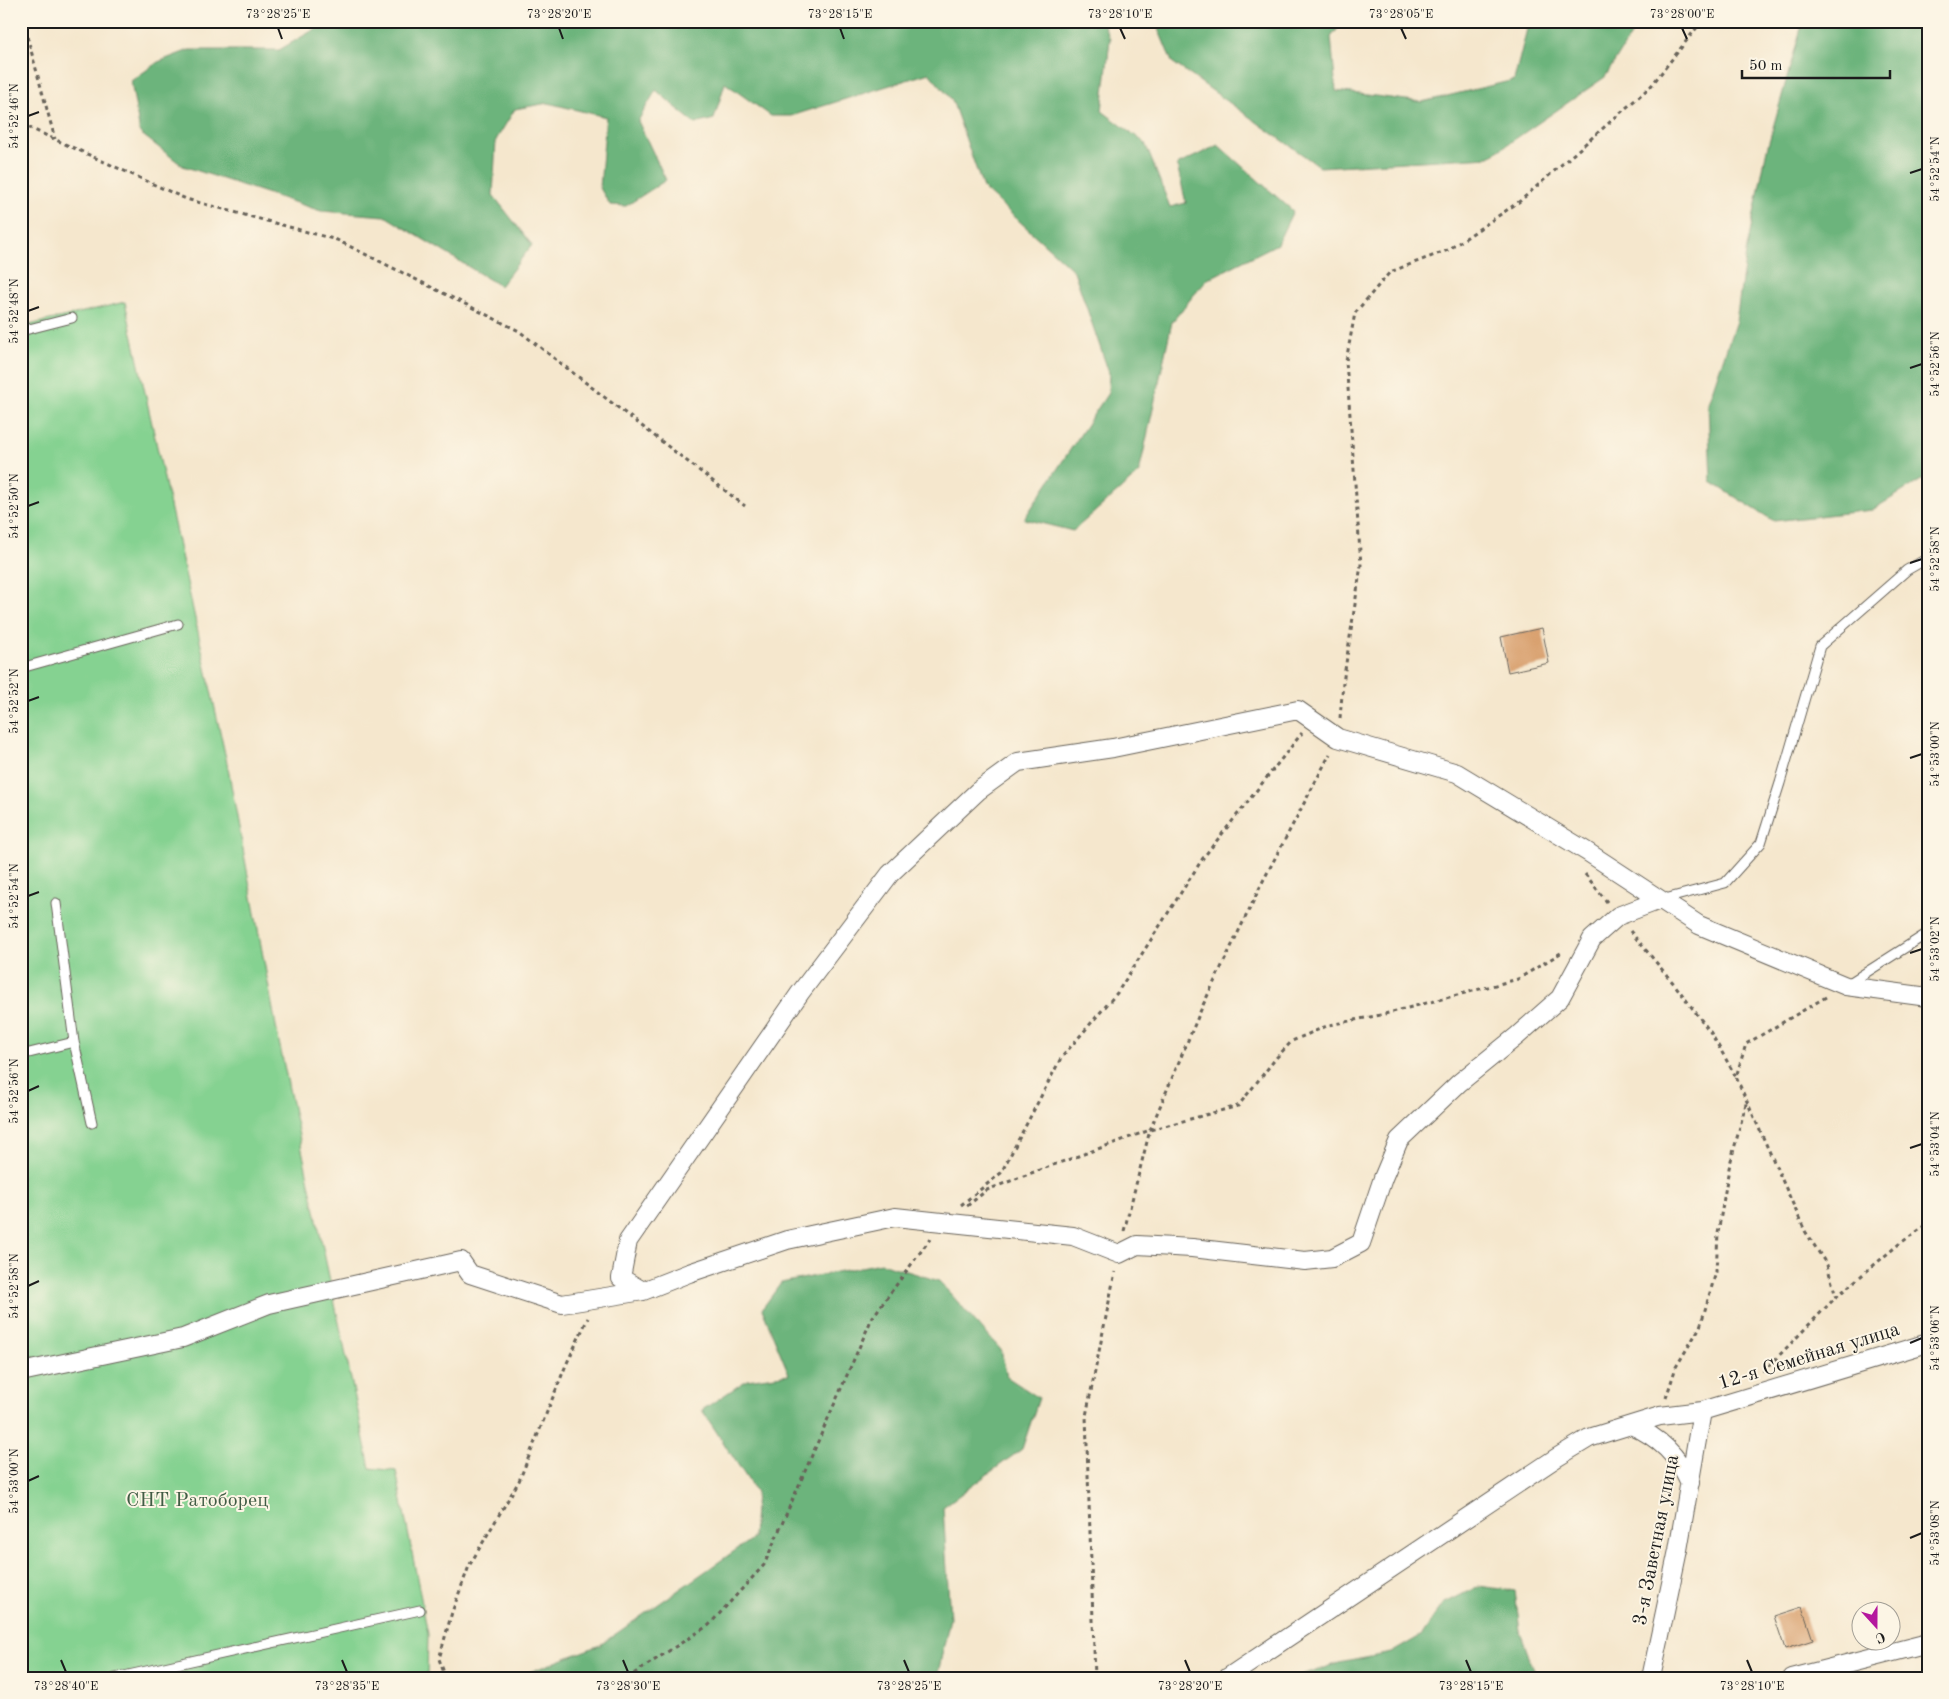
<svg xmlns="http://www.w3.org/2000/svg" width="1949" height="1699" viewBox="0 0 1949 1699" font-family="'Old Standard TT',serif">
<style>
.green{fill:#85d291;stroke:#507756}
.forest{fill:#6cb47b;stroke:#44684c}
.building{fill:#d9a16f}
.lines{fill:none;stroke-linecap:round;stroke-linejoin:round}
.lane-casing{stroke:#68635a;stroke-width:11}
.street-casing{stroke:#68635a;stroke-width:20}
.path{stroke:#68635a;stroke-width:3;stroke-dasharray:4 4;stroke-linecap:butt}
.lane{stroke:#fff;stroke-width:9}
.street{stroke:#fff;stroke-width:18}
.ticks{fill:none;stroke:#1c1c1c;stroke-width:2}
.labels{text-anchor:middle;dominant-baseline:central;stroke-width:4;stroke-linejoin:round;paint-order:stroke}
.street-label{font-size:20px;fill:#1c1c1c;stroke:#fcf5e5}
.park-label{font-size:20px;fill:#415c45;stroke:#fcf5e5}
.neatline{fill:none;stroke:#1c1c1c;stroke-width:2}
.ticks-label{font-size:12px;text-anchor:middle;fill:#1c1c1c}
</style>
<rect width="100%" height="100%" fill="#fcf5e5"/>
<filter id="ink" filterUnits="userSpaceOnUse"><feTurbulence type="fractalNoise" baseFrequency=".02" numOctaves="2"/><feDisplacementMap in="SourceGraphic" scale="10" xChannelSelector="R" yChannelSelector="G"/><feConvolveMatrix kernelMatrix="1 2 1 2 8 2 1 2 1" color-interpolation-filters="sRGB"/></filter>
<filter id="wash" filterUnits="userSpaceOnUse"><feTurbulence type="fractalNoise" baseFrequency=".0096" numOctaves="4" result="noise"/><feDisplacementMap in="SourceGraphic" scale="20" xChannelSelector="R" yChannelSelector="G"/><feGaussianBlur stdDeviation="1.12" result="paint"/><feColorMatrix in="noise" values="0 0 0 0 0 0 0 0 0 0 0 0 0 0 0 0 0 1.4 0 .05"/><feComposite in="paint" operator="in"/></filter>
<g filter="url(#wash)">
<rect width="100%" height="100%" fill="#f5e7cd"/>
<path class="green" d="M125 302 227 763 279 1042 370 1468 396 1471 428 1634 427 1678H21V327Z"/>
<path class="forest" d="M329 21H1102L1110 39 1102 111 1145 143 1170 207 1186 203 1177 165 1218 145 1293 211 1277 244 1206 280 1172 322 1139 473 1073 531 1024 519 1108 393 1109 373 1074 271 983 188 952 100 929 73 791 116H771L725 83 714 119 695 124 656 90 638 121 666 180 626 206 610 205 600 188 606 117 548 103 515 109 496 140 493 195 532 245 500 286 385 216 321 211 183 166 140 133 131 81 158 62 189 50H279Z
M1155 21H1344L1331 37 1336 91 1422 102 1514 80 1527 29 1516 21H1640L1605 77 1489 157 1320 167 1172 62Z
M1803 21H1928V476L1872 510 1774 521 1711 482 1708 403 1736 321 1746 253 1767 149Z
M881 1263 939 1281 1001 1350 1007 1377 1039 1398 1022 1449 943 1507 950 1618 937 1678H514L600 1645 753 1538 756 1492 702 1410 747 1380 789 1374 762 1309 781 1283Z
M1479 1586 1515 1591 1520 1632 1537 1678H1295L1339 1663 1391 1653 1422 1635 1443 1604Z"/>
<g id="blocks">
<path class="building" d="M1542 628 1549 663 1508 672 1501 637Z
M1802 1607 1813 1640 1785 1649 1774 1616Z"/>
</g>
</g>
<g filter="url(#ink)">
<use href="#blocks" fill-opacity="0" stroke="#68635a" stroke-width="1"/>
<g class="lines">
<defs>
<path id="lane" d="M21 331 72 318
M21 668 178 624
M1661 900 1725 883 1761 843 1780 783 1820 646 1907 570 1928 558
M56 903 74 1042 92 1123
M1848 984 1928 933
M21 1055 74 1042
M115 1678 420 1610"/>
<path id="street" d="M643 1291 621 1278 628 1241 800 993 890 874 978 791 1018 762 1113 748 1298 710 1338 738 1457 773 1586 851 1699 925 1846 986 1928 997
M21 1372 183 1338 269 1304 461 1261 470 1274 562 1304 643 1291 689 1273 787 1240 895 1217 1073 1236 1119 1254 1137 1245 1192 1248 1305 1261 1332 1258 1361 1243 1383 1178 1399 1140 1459 1083 1517 1036 1560 998 1592 939 1618 916 1660 900
M1631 1425C1659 1437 1678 1455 1690 1483
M1227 1678 1556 1458 1589 1438 1660 1416 1702 1411 1928 1343
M1651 1678 1678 1550 1702 1411
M1792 1678 1928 1643"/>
</defs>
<use href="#lane" class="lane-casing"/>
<use href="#street" class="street-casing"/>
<path class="path" d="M23 21 55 139
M21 124 186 199 337 240 519 331 745 506
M1340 718 1343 683 1361 565 1346 361 1355 313 1390 272 1448 250 1520 201 1651 86 1702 21
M1585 874 1607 902
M1630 931 1675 985 1711 1033 1736 1077
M1826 997 1746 1044 1736 1077 1805 1231 1827 1265 1836 1297
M961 1205 1001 1173 1061 1058 1117 993 1203 858 1302 733
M967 1206 987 1190 1034 1172 1150 1130 1238 1106 1277 1057 1292 1041 1329 1025 1381 1015 1518 979 1564 951
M1124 1231 1150 1130 1203 1005 1263 881 1330 754
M1763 1372 1836 1297 1899 1244 1928 1224
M1666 1398 1676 1367 1700 1327 1716 1272 1718 1233 1729 1168 1747 1100
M446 1678 439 1659 452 1612 469 1566 519 1481 566 1365 588 1318
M627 1678 709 1625 764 1565 872 1318 930 1239
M1095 1678 1086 1416 1115 1272"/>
<use href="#lane" class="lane"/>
<use href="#street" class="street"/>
</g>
</g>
<path class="ticks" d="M278 28 282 39M559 28 563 39M840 28 844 39M1120 28 1125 39M1401 28 1406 39M1682 28 1687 39M28 116 39 112M1910 173 1922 169M28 311 39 307M1910 368 1922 364M28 506 39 502M1910 563 1922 559M28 701 39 697M1910 758 1922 754M28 896 39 892M1910 953 1922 949M28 1091 39 1086M1910 1148 1922 1144M28 1286 39 1281M1910 1343 1922 1338M28 1481 39 1476M1910 1538 1922 1533M61 1660 66 1672M342 1660 347 1672M623 1660 628 1672M904 1660 909 1672M1185 1660 1190 1672M1466 1660 1471 1672M1747 1660 1752 1672"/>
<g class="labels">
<g class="street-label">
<text transform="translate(1809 1357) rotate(-17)">12-я Семейная улица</text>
<text transform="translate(1657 1540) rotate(-79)">3-я Заветная улица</text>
</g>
<g class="park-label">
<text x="197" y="1501">СНТ Ратоборец</text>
</g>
</g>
<rect width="1949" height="1699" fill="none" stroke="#fcf5e5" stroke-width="55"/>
<g transform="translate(1876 1626) rotate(159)"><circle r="24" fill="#fcf5e5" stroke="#a29e95"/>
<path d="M0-4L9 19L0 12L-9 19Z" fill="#b5179e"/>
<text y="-8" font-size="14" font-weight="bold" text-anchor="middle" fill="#1c1c1c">С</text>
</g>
<path d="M1742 70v8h148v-8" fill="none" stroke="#1c1c1c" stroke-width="2.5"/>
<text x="1749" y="70" font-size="15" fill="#1c1c1c" stroke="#fcf5e5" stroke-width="4" paint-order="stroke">50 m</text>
<rect x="28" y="28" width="1894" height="1644" class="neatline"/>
<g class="ticks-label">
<text x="278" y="18">73°28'25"E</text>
<text x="559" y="18">73°28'20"E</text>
<text x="840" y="18">73°28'15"E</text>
<text x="1120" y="18">73°28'10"E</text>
<text x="1401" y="18">73°28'05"E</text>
<text x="1682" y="18">73°28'00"E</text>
<text transform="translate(14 116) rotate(-90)" y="4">54°52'46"N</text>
<text transform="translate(1935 169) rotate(-90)" y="4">54°52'54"N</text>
<text transform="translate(14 311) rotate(-90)" y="4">54°52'48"N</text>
<text transform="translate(1935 364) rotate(-90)" y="4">54°52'56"N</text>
<text transform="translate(14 506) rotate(-90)" y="4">54°52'50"N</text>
<text transform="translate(1935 559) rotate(-90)" y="4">54°52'58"N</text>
<text transform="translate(14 701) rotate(-90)" y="4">54°52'52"N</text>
<text transform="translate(1935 754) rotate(-90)" y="4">54°53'00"N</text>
<text transform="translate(14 896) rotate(-90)" y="4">54°52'54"N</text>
<text transform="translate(1935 949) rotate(-90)" y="4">54°53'02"N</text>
<text transform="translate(14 1091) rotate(-90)" y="4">54°52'56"N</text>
<text transform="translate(1935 1144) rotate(-90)" y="4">54°53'04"N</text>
<text transform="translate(14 1286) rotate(-90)" y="4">54°52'58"N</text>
<text transform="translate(1935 1338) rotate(-90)" y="4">54°53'06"N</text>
<text transform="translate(14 1481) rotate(-90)" y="4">54°53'00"N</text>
<text transform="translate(1935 1533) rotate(-90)" y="4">54°53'08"N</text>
<text x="66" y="1690">73°28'40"E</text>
<text x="347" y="1690">73°28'35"E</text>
<text x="628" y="1690">73°28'30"E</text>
<text x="909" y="1690">73°28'25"E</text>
<text x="1190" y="1690">73°28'20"E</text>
<text x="1471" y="1690">73°28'15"E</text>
<text x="1752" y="1690">73°28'10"E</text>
</g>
</svg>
